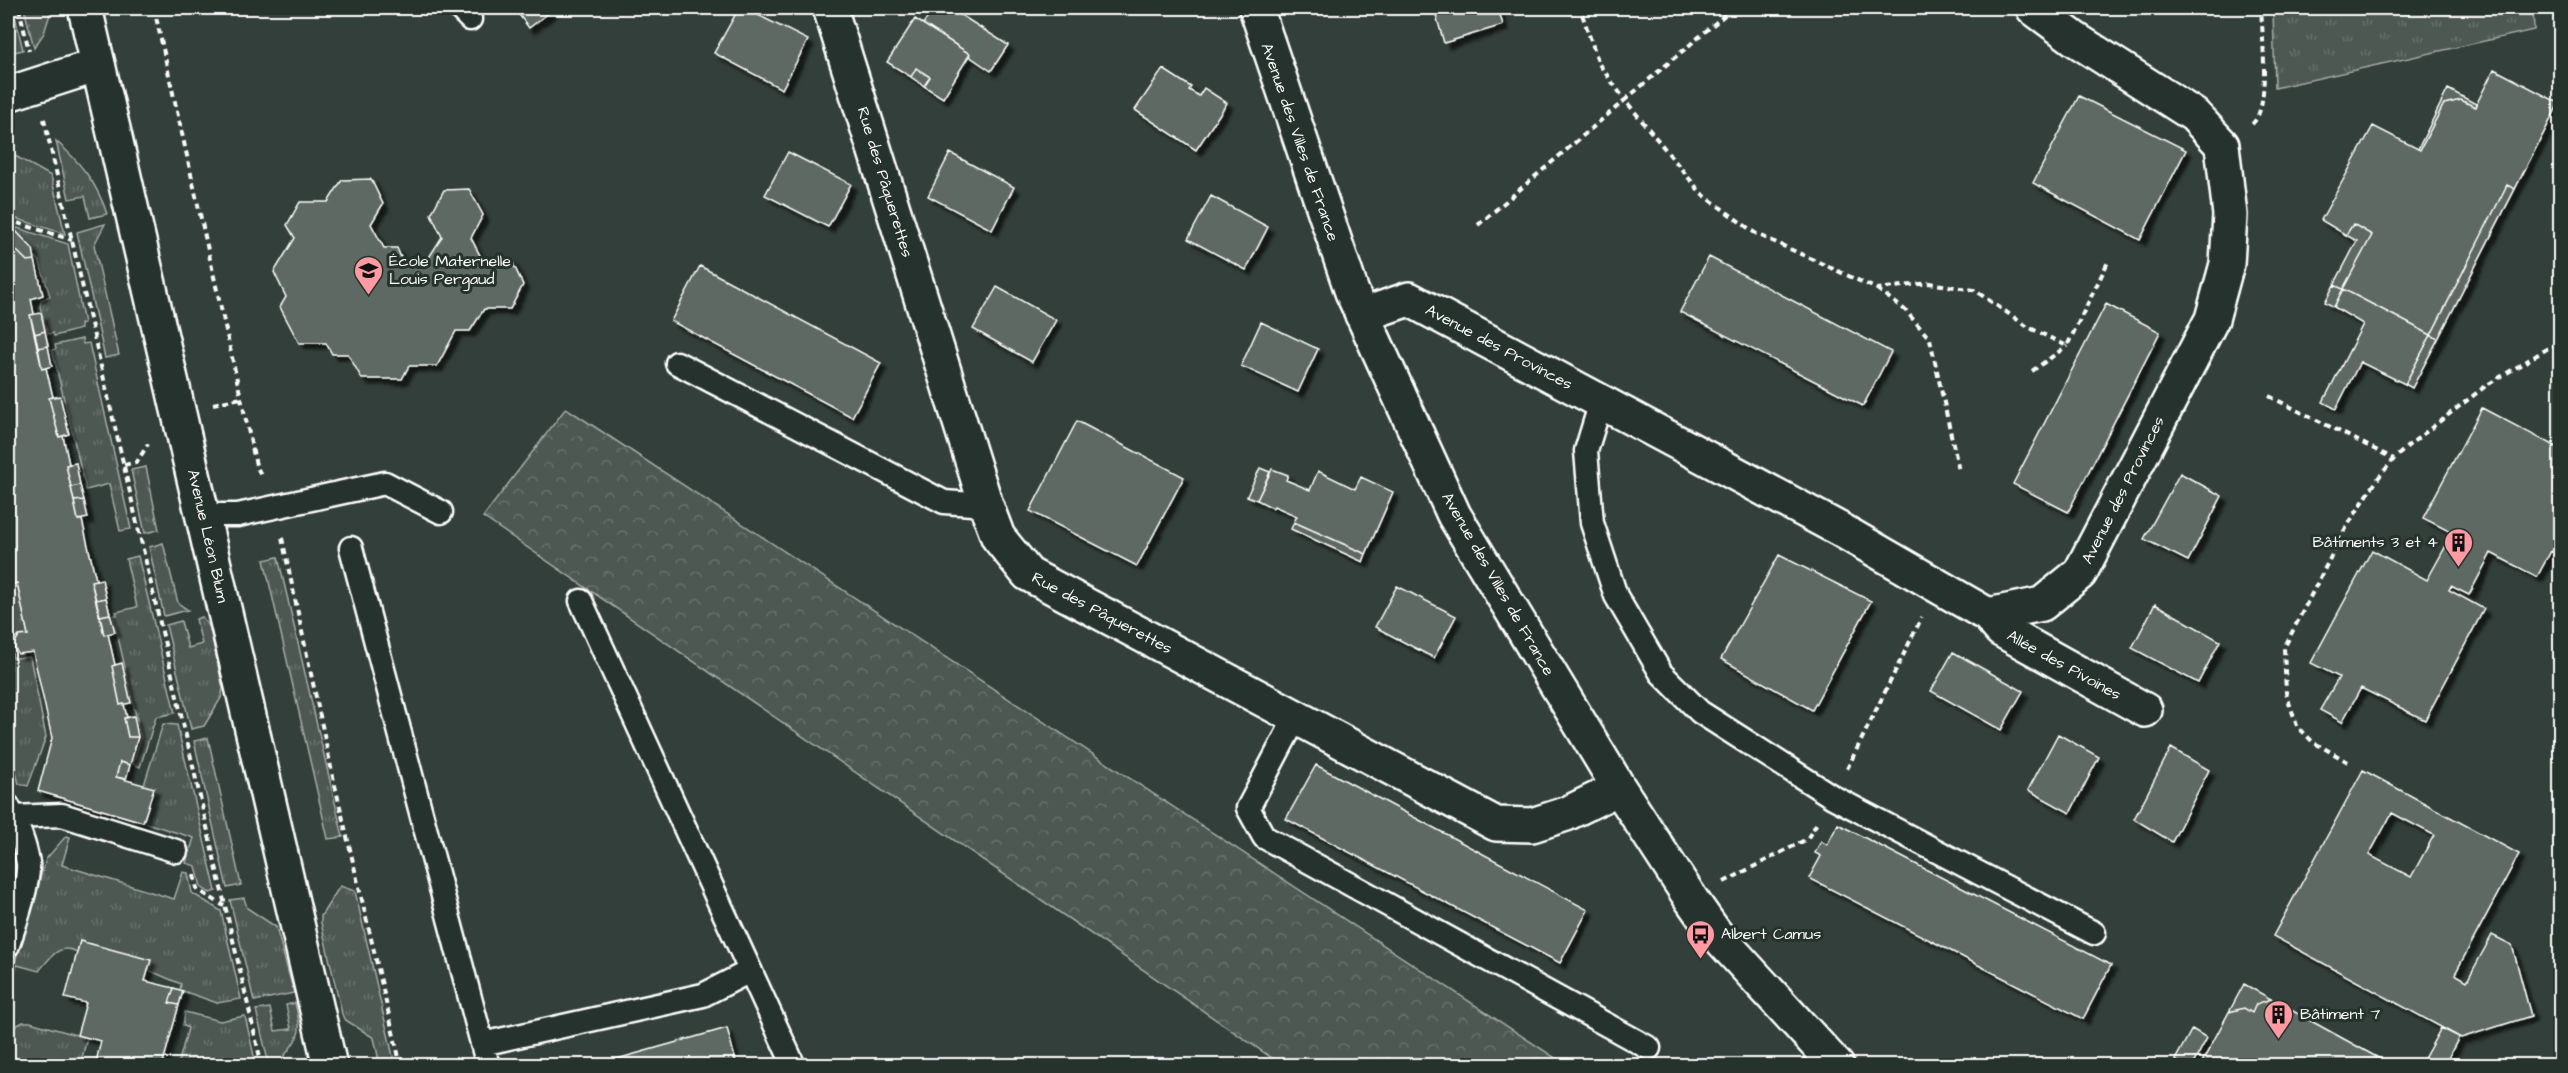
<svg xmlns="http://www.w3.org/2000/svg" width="2568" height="1073" viewBox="0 0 2568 1073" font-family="'Architects Daughter',sans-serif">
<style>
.grass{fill:url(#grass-tufts);stroke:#a6aca9;stroke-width:1.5}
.forest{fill:url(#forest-crowns);stroke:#a6aca9;stroke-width:1.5}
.building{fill:#5f6964;stroke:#fff;stroke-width:1.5;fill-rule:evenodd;filter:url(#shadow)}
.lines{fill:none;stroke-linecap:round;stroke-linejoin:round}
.service-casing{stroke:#fff;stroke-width:27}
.minor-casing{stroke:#fff;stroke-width:38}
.tertiary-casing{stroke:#fff;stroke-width:38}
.path{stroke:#fff;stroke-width:4;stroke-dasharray:6 4.5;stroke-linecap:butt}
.service{stroke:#26332d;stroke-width:22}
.minor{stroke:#26332d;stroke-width:33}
.tertiary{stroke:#26332d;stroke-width:33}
.labels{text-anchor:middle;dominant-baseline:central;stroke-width:6;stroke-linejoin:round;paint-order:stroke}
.street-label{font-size:16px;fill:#fff;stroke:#26332d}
.poi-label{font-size:16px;fill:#fff;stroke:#26332d;text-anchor:start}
</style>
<defs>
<pattern id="grass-tufts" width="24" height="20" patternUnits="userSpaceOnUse" patternTransform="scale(1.5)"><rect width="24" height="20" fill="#4d5853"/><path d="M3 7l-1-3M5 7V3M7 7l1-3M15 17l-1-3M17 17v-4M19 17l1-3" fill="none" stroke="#68716d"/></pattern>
<pattern id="forest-crowns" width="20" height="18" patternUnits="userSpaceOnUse" patternTransform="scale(1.5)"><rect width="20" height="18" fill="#4d5853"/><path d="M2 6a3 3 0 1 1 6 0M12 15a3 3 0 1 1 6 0" fill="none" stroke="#68716d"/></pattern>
<filter id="shadow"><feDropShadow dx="5.5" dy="5.5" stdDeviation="1.5" flood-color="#0009"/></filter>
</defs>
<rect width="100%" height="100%" fill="#333f3a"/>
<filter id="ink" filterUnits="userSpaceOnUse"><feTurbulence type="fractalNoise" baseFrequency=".0167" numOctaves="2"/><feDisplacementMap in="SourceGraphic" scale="12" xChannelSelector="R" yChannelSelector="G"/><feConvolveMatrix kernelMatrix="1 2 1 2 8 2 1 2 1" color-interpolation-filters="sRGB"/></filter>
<g filter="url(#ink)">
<path class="grass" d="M8 8H13L23 50 10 53Z
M24 8H52L44 33 34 48Z
M2273 8H2533L2534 30 2275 88Z
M56 141C80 162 97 183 107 214L90 218 85 196 69 199Z
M8 152 51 176 65 234 8 216Z
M105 224 94 245 119 355 105 358 77 232Z
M8 225 68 244 84 323 80 324 81 329 54 336 53 333 48 334 40 307 41 300 50 296 39 261Z
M82 339 83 344 89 343 131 529 120 531 109 484 86 490 52 350 56 349 55 345Z
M146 467 159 530 145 533 131 470Z
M163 543 178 603 188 610 164 616 149 547Z
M138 556 175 713 156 717 140 767 133 764 141 738 113 615H117L116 612 137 607 126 559Z
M278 557 343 837 328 839 264 560Z
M17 583 28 635 12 638 11 631 8 632V585Z
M202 617 210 628 223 689 221 698 204 726 191 729 166 625 181 621 188 648 202 644 196 619Z
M8 639 13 658 30 657 46 737 28 786 19 784 8 740Z
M163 724 177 725 216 891 210 893 201 887 196 866 186 863 194 838 143 822 153 789 144 785Z
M208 738 241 885 227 888 194 741Z
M66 836 70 837 62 865 174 899 183 872 188 873 192 893 221 911 241 999 217 1003 180 990 181 984 80 941 77 952C59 942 50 958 39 971L17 965 12 982H9L46 859Z
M340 886 355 891 395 1065H380L374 1038 344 1019 342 1014 321 923V916Z
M244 898 247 908 276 927 294 993 254 1001 230 900Z
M295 1003C303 1034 300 1035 282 1059L283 1065H269L256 1010 270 1008 275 1031 291 1029 286 1005Z
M185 1012 220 1021 245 1016 256 1065H178L188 1028 183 1025Z
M23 1022H30L87 1038 80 1066 15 1065C10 1048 2 1031 23 1022Z"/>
<path class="forest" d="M566 408 1566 1065H1282L483 517Z"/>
<path class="building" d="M514 8H555L529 28Z
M739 8H744L808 40 782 89 714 53Z
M934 8H950L1008 45 991 71 969 56 970 54 923 24Z
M1434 8H1498L1503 25 1444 43Z
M915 19 970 54 943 98 924 86 930 77 916 68 911 77 887 62Z
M916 68 930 77 924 86 911 77Z
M1163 69 1191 87 1189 90 1199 96 1204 88 1227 103 1196 150 1135 110Z
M2494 69 2559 103 2515 189 2507 185 2431 335 2343 289 2372 235 2353 224 2346 235 2321 220 2373 126 2420 150 2444 104 2461 100 2475 107Z
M2448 89 2476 104 2475 107 2461 100 2444 104 2420 150 2418 149Z
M2079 96 2186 150 2140 240 2033 183Z
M788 152 851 184 828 227 765 195Z
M950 153 1014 187 992 230 928 196Z
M371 179 383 204 371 224 384 248H397L402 260 428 259 442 237 431 214 444 190 469 189 483 215 471 238 483 261 511 259 523 285 510 309H484L470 331H456L437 366H409L402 379H362L348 354H332L326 343H299L280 307 286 297 274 272 295 238 287 225 300 202H328L342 180Z
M2507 185 2515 189 2438 339 2431 335Z
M1211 196 1268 227 1246 270 1188 239Z
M2353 224 2372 235 2343 289 2334 285 2357 241 2346 235Z
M8 228 15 230 33 249 35 260 27 261 8 242Z
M8 242 27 261 35 260 43 295 31 299 34 314 30 315 42 369 46 368 53 397 49 398 59 437 63 436 69 464 66 465 78 520H82L96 580 91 581 104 635 108 634 115 665 112 666 120 705 124 704 127 718H124L128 737H138L130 765 120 762 116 777 154 788 143 822 38 791 52 738 33 652 18 654 13 645 19 636 28 635 17 583 8 585Z
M1709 257 1891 352 1863 406 1680 312Z
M700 266 881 363 852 417 671 321Z
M2334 285 2343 289 2334 307 2325 302Z
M997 287 1056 320 1032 362 973 329Z
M2343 289 2431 335 2405 384 2360 362 2336 409 2323 402 2363 324 2334 307Z
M2106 304 2160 332 2068 512 2013 484Z
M41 313 45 331 35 334 30 315Z
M1261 322 1318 349 1298 392 1241 366Z
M45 331 48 346 38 348 35 334Z
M2431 335 2438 339 2412 388 2405 384Z
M48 346 52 366 42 369 38 348Z
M60 396 69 434 59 437 49 398Z
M2482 408 2560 449V556L2551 551 2537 577 2491 553 2469 595 2451 586 2449 590 2484 609 2425 720 2361 688 2342 722 2320 710 2339 677 2311 663 2372 550 2427 580 2453 533 2423 518Z
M1077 421 1184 477 1137 566 1030 511Z
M76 463 80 485 71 487 66 465Z
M1260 468 1270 472 1257 500 1247 496Z
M1272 469 1288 475 1286 480 1310 490 1318 471 1355 489 1361 477 1393 492 1366 554 1294 522 1297 516 1274 506 1273 508 1257 500Z
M2180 473 2222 496 2188 561 2144 539Z
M80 485 84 500 74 501 71 487Z
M84 500 88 518 78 520 74 501Z
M1294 522 1366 554 1363 562 1291 529Z
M1779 555 1871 601 1812 710 1721 659Z
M102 579 106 598 96 600 91 581Z
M1397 586 1456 616 1434 658 1375 627Z
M106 598 110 614 100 616 96 600Z
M2155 604 2220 641 2198 683 2132 648Z
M110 614 115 632 104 635 100 616Z
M1953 652 2023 691 2001 730 1931 691Z
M122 663 131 703 120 705 112 666Z
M134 716 138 737H128L124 718Z
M2058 734 2099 757 2070 813 2028 790Z
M2171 748 2209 770 2172 842 2134 819Z
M120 762 130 765 126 779 116 777Z
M1316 765 1588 910 1560 963 1286 819Z
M2363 770 2519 854 2455 974 2467 981 2492 935 2512 945 2531 1016 2461 1038 2273 936ZM2392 813 2434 835 2411 877 2369 855Z
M1838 824 2111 965 2083 1019 1809 878 1821 856 1815 853 1821 841 1827 845Z
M80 941 151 960 145 981 174 988 169 1003 179 1005 162 1066H95L101 1041 77 1035 86 1003 65 998Z
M2244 984 2271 999 2256 1004 2252 1013 2244 1008 2229 1012Z
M174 988 183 991 179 1005 169 1003Z
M2271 999 2393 1066H2200L2229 1012 2244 1008 2252 1013 2256 1004Z
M727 1028 737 1066H592Z
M2441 1028 2459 1037 2444 1066H2420Z
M2192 1029 2207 1038 2192 1066H2185L2175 1060Z"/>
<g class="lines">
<defs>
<path id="service" d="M459 8 470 19
M677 363 944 502 986 505
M1601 402 1586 451 1592 523 1616 596 1661 673 1700 712 1833 797 2094 933
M203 515H238L385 483 441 512
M351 548 488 1066
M581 601 794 1066
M1296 717 1248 808 1264 837 1649 1048
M13 817 62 815 176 851
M8 945C14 927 30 881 28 863 25 844 17 824 8 806
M482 1044 703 995 750 971"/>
<path id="minor" d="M830 8 986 505 998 537 1028 574 1496 824 1532 825 1566 814 1619 788
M1256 8 1352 292 1454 515 1619 788 1691 899 1715 933 1837 1066
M8 94 98 65
M1362 315 1409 299 1841 530 1988 615 2042 604 2080 573 2212 319 2227 264 2230 215 2222 145 2194 115 2075 39 2033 8
M1988 615 2001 630 2145 710"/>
<path id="tertiary" d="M85 8 330 1066"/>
</defs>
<use href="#service" class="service-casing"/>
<use href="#minor" class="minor-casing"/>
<use href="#tertiary" class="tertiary-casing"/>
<path class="path" d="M19 8 29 51
M154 8 256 465 262 477
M1733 8 1625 100 1701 193 1755 233 1877 289 1929 283 1974 290 2028 327 2067 346 2108 262
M44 119 262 1066
M2252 124C2271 109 2262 32 2261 8
M8 220 72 240
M1478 225 1625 100 1599 64 1580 8
M1877 289 1905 310 1930 339 1959 471
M2032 371 2067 346
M2269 396 2394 459
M213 404 241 398
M124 465 137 462 148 444
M282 538 333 777 401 1066
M8 757 13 777
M2348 762 2313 742 2297 726 2286 693 2284 648 2344 531 2379 477 2394 459 2409 445 2487 385 2560 341
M1847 769 1922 617
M194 875 197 889 224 906
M1724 882 1807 839 1817 823"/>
<use href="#service" class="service"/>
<use href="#minor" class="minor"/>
<use href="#tertiary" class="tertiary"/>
</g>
</g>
<defs>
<symbol id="school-pin" viewBox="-11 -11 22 30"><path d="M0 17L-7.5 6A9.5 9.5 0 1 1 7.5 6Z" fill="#ff9aa2" stroke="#26332d"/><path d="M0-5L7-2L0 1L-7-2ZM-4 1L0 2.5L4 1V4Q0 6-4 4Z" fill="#111"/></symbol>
<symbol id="building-pin" viewBox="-11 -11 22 30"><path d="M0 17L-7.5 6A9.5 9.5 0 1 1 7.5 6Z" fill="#ff9aa2" stroke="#26332d"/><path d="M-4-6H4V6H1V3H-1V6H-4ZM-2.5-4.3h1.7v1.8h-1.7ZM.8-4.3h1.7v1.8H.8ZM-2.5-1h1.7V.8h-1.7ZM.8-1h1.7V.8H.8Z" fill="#111"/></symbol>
<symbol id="bus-pin" viewBox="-11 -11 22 30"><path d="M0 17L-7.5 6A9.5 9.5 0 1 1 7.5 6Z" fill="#ff9aa2" stroke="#26332d"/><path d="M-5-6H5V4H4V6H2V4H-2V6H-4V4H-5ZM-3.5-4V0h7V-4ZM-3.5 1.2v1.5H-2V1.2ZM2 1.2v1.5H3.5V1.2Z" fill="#111"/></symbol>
</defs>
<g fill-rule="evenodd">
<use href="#school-pin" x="352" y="254" width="33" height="45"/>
<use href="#building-pin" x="2442" y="526" width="33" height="45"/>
<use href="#bus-pin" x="1684" y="918" width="33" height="45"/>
<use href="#building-pin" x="2262" y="998" width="33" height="45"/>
</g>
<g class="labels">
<g class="street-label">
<text transform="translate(1300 142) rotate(71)">Avenue des Villes de France</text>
<text transform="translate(885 182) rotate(73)">Rue des Pâquerettes</text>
<text transform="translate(1499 347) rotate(28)">Avenue des Provinces</text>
<text transform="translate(2123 490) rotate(-63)">Avenue des Provinces</text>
<text transform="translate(208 536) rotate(77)">Avenue Léon Blum</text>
<text transform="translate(1498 584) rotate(60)">Avenue des Villes de France</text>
<text transform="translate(1102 613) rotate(28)">Rue des Pâquerettes</text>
<text transform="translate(2064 665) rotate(29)">Allée des Pivoines</text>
</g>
<g class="poi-label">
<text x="389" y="261">École Maternelle<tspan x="389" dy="18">Louis Pergaud</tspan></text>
<text x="2438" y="542" text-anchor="end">Bâtiments 3 et 4</text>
<text x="1721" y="934">Albert Camus</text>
<text x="2300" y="1014">Bâtiment 7</text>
</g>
</g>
<rect width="2568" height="1073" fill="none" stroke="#26332d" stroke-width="30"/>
<rect x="15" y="15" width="2538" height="1043" fill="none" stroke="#fff" stroke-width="2" filter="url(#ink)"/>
</svg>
